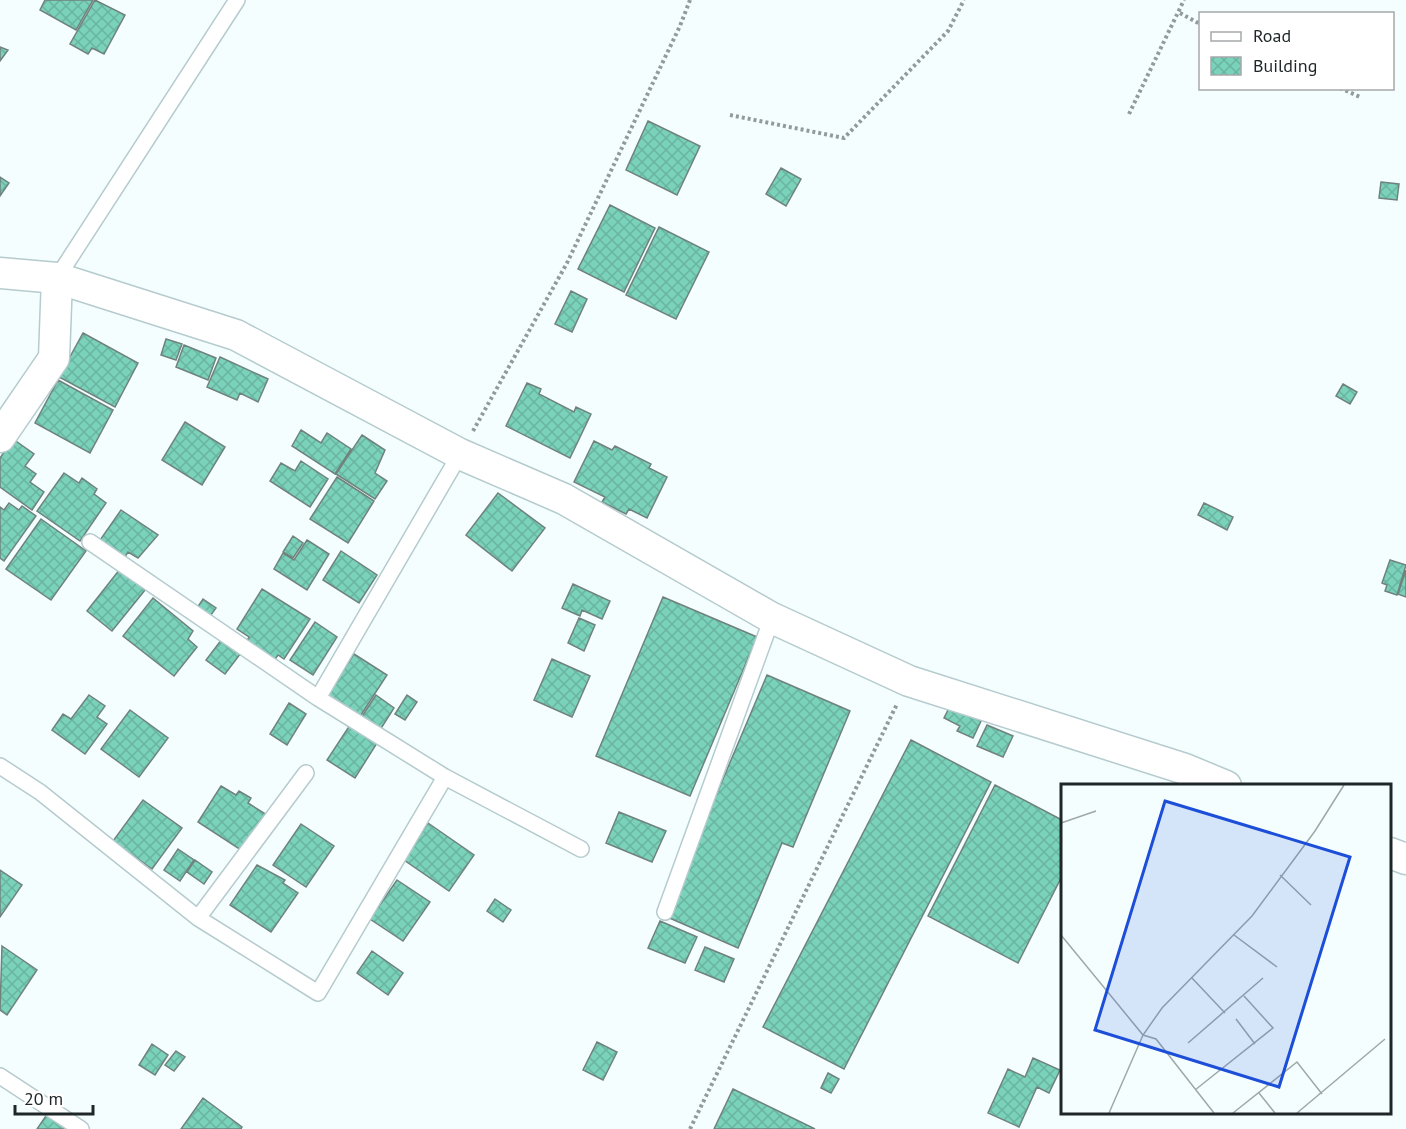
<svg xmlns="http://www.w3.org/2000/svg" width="1406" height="1129" viewBox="0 0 1406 1129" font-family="'PT Sans',sans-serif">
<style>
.building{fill:url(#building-cross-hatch);stroke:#6f827c;stroke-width:1.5}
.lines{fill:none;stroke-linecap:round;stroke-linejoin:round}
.lane-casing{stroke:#b5cbce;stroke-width:18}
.street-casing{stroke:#b5cbce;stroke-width:33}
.path{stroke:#929b9c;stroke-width:4;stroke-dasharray:3 3;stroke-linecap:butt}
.lane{stroke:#fff;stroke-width:15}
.street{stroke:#fff;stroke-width:30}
.inset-road{fill:none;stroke:#9fa8a9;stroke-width:1.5}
.view{fill:#1d4ed8;fill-opacity:0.15;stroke:#1d4ed8;stroke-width:3}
.inset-edge{fill:none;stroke:#1e2627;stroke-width:3}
</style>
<defs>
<pattern id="building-cross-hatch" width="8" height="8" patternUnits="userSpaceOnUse" patternTransform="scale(1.5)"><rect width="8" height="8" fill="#7ad2bb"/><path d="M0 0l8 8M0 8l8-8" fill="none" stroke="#69b4a1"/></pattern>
</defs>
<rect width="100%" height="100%" fill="#f5feff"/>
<path class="building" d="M45 0H93L76 30 40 10Z
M95 0 125 15 104 54 92 48 88 54 70 44Z
M0 47 8 50 0 61Z
M648 121 700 146 677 195 626 170Z
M781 168 801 179 786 206 766 194Z
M0 177 9 183 0 196Z
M1381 182 1399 184 1397 200 1379 198Z
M610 205 655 228 624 292 578 269Z
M659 227 709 252 676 319 626 295Z
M571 291 587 299 572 332 555 324Z
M83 333 138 363 115 407 59 377Z
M166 339 182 344 176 360 161 355Z
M184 345 216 358 208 380 176 367Z
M220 357 268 379 258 402 240 393 237 400 207 387Z
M58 380 113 410 90 453 35 423Z
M527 383 541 389 539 394 574 412 576 407 591 414 570 458 506 426Z
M1343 384 1357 392 1350 404 1336 396Z
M185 422 225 447 202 485 162 460Z
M301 430 321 443 327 433 351 449 335 474 292 446Z
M362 435 385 450 375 473 387 481 375 499 336 474Z
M13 439 34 454 25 466 36 474 30 482 44 492 32 510 0 487V458Z
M594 441 612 450 615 446 651 464 649 468 667 477 647 518 629 509 626 514 602 502 605 497 574 482Z
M301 461 328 479 310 507 270 481 281 463 295 471Z
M64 473 79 483 82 478 97 489 94 494 106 503 80 541 37 511Z
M337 477 374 501 348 543 310 519Z
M498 493 545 528 512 571 466 535Z
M9 503 19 510 22 506 36 516 4 561 0 558V507L4 510Z
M1204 503 1233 517 1227 530 1198 515Z
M121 510 158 535 138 558 128 552 123 560 98 543Z
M41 519 86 551 51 600 6 569Z
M293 536 303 543 293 558 283 552Z
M307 540 329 554 307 590 274 569 283 553 294 560Z
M341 551 377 575 359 603 323 580Z
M1390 560 1406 565 1397 595 1385 591 1387 585 1382 583Z
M120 569 145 590 112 631 87 611Z
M1406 570V597L1398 594Z
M573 584 610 601 602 619 582 610 580 616 562 608Z
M262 589 310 619 284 659 278 655 273 662 245 644 249 637 237 629Z
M663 597 757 637 690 796 596 756Z
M153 598 193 631 188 639 197 647 174 676 123 636Z
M203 599 216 608 208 619 195 611Z
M579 618 595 625 584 651 568 643Z
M315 622 337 637 313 675 290 660Z
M222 639 241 653 225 674 206 660Z
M354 654 387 675 359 718 326 697Z
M552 659 590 676 572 717 534 700Z
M767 675 850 711 793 847 782 843 738 948 665 916Z
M89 695 105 706 97 717 107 724 85 754 52 730 63 714 71 719Z
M376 695 394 708 380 730 361 718Z
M407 695 417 702 405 720 395 714Z
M289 703 306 714 287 745 270 734Z
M950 706 981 721 973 738 957 731 960 726 944 718Z
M130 710 168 738 139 777 101 749Z
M350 725 377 743 355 778 327 760Z
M987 725 1013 736 1003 757 977 746Z
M911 740 991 782 844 1069 763 1027Z
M995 785 1062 820V876L1018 963 928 916Z
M221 786 236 795 239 791 251 798 248 803 267 815 244 852 198 822Z
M143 800 182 828 152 869 113 841Z
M619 812 666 831 652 862 606 843Z
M428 823 474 855 449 891 404 860Z
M301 824 334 846 306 887 273 865Z
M178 849 194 860 180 881 164 870Z
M195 860 212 872 204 884 187 872Z
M257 865 285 880 283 883 298 893 271 932 230 905Z
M0 870 22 885 0 917Z
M397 880 430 902 403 941 370 919Z
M495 899 511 910 503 922 487 911Z
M660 921 697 937 685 963 648 948Z
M2 946 37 970 7 1015 0 1010Z
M705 947 734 959 724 982 695 970Z
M372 951 403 973 388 995 357 973Z
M597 1042 617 1052 603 1080 583 1070Z
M152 1044 168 1055 155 1075 139 1065Z
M176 1051 185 1057 174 1071 165 1065Z
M1033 1058 1060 1070 1049 1093 1037 1087 1019 1127 988 1113 1008 1069 1025 1077Z
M828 1073 839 1079 831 1093 821 1088Z
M733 1089 815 1129H714Z
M203 1098 242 1127 241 1129H181Z
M48 1113 71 1129H37Z"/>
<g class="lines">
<defs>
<path id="lane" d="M57 278 237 0
M90 542 318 698 445 777 581 849
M318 698 460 454
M0 766 40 792 198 918 318 993 445 777
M665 912 772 618
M198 918 306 773
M0 1076 81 1129"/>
<path id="street" d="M0 273 57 278 236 335 460 454 564 499 772 618 909 681 1185 769 1226 786
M0 437 54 358 57 278
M1390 853 1406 859"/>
</defs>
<use href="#lane" class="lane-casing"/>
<use href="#street" class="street-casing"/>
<path class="path" d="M1180 13 1200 24
M1340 88 1360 97
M1129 114 1184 0
M730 115 844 138 948 31 964 0
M473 431 567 263 680 26 690 0
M690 1129 897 704"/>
<use href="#lane" class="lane"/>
<use href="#street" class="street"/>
</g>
<g transform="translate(1061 784)">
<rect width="330" height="330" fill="#f5feff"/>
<path class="inset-road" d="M0 39 35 27M219 91 250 121M0 151 82 251 95 255 153 329M173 151 216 183M131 194 164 229M175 235 194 260M127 259 202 194M134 306 212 244 183 212M198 309 214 329M48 329 82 251 101 224 191 132 254 47 283 1M172 329 236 278 261 310M236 329 324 255"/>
<path class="view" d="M104 17 289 73 218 303 34 246Z"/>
<rect width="330" height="330" class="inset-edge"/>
</g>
<rect x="1199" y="12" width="195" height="78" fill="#ffffff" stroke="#a5a8a9" stroke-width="1.5"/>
<rect x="1211" y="32" width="30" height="9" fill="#ffffff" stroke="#a5a8a9" stroke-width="1.5"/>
<text x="1253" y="42" font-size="18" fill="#1e2627">Road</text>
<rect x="1211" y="57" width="30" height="18" fill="url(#building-cross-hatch)" stroke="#a5a8a9" stroke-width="1.5"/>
<text x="1253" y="72" font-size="18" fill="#1e2627">Building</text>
<path d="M15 1105v9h78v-9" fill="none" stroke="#1e2627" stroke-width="3"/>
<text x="24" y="1105" font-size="18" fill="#1e2627" stroke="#ffffff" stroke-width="4.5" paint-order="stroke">20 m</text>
</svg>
